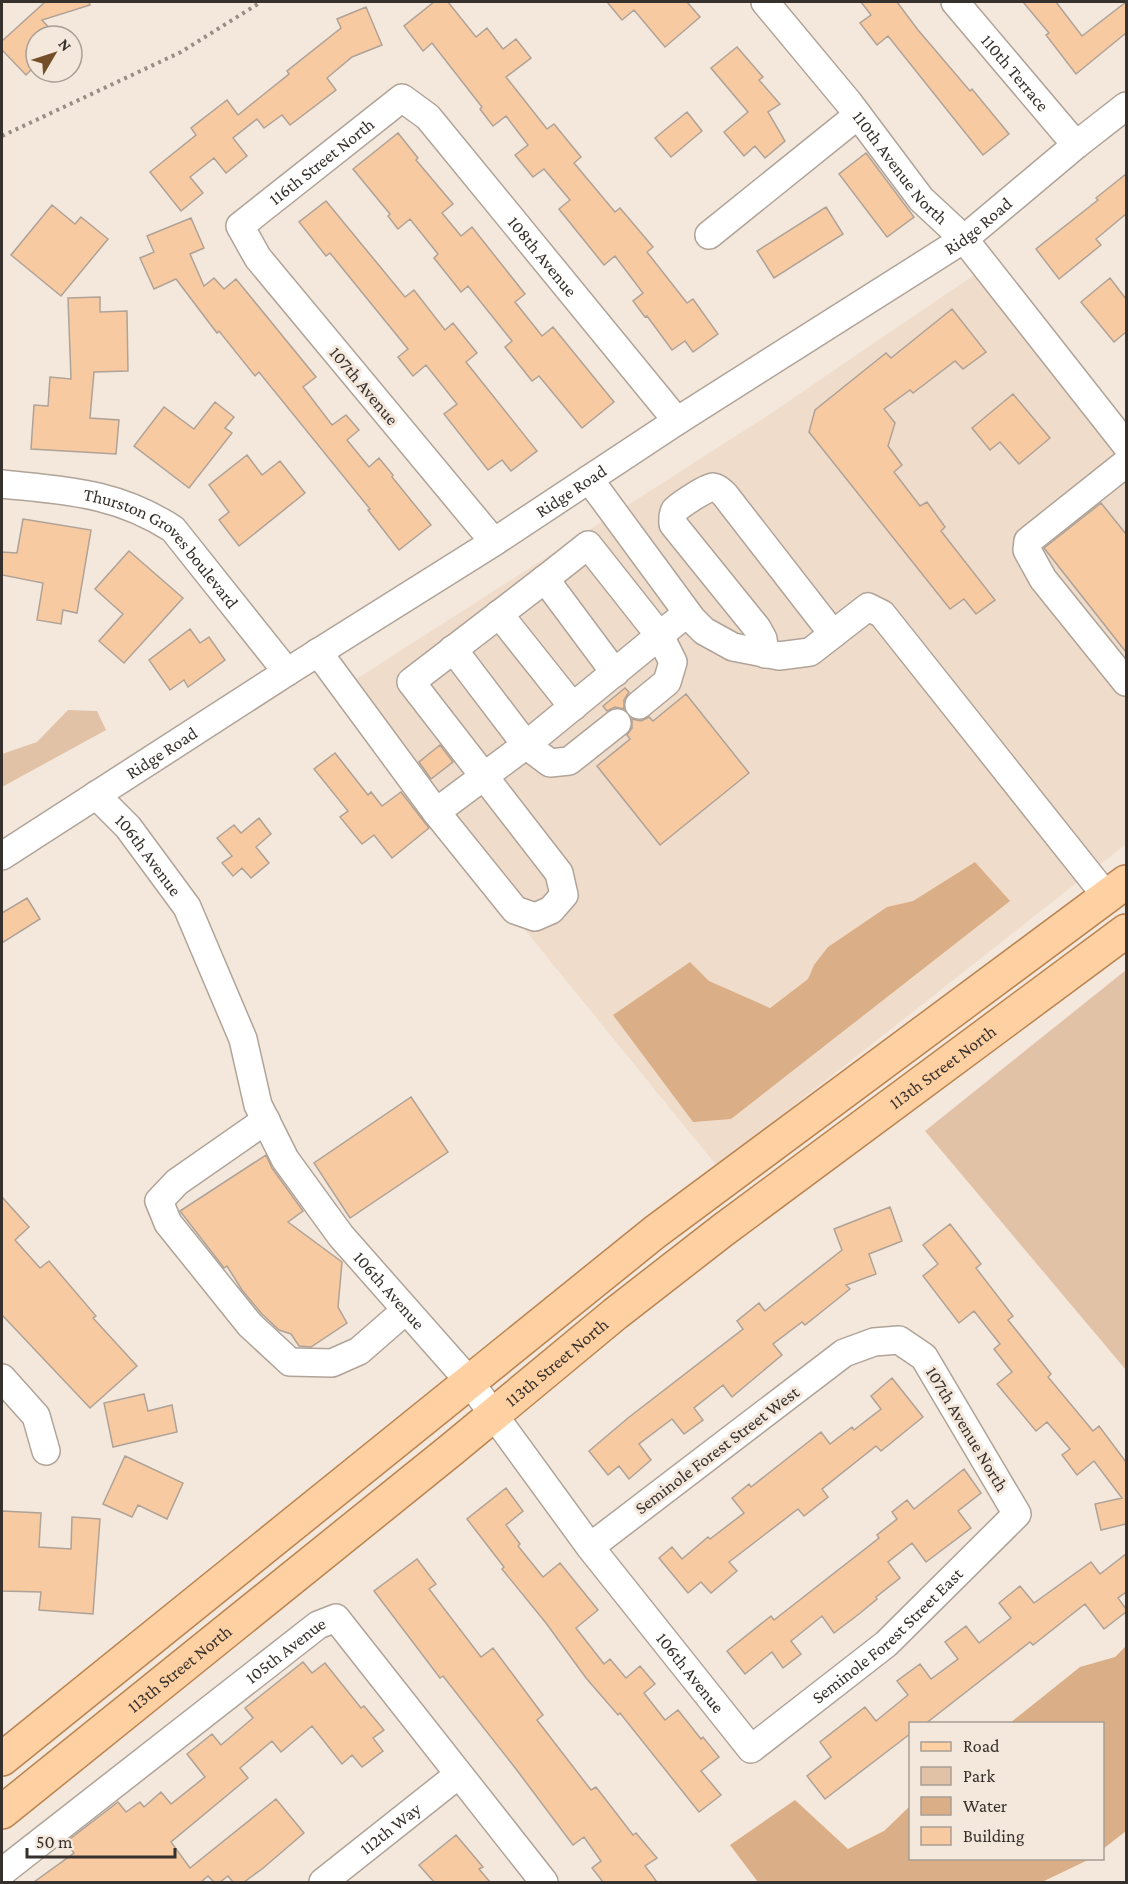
<svg xmlns="http://www.w3.org/2000/svg" width="1128" height="1884" viewBox="0 0 1128 1884" font-family="'Crimson Pro',serif">
<style>
.built{fill:#f0dccb;fill-rule:evenodd}
.green{fill:#e2c2a6}
.water{fill:#daae86}
.building{fill:#f8caa1;stroke:#afa297;stroke-width:1.5}
.lines{fill:none;stroke-linecap:round;stroke-linejoin:round}
.minor-casing{stroke:#b0a398;stroke-width:30}
.major-casing{stroke:#b98451;stroke-width:36}
.path{stroke:#978d85;stroke-width:4;stroke-dasharray:3 4.5;stroke-linecap:butt}
.minor{stroke:#fff;stroke-width:27}
.major{stroke:#ffd0a2;stroke-width:33}
.labels{text-anchor:middle;dominant-baseline:central;stroke-width:6;stroke-linejoin:round;paint-order:stroke}
.street-label{font-size:18px;fill:#37312d;stroke:#f4e7db}
</style>
<rect width="100%" height="100%" fill="#f4e7db"/>
<path class="built" d="M977 273 1126 463V844L717 1166 333 694 767 416ZM974 862 693 1122 613 1015 690 962 709 981 769 1008 808 979 814 965 887 907 913 901Z"/>
<path class="green" d="M68 710 97 711 106 730 2 787V754L37 742Z
M1126 970V1370L925 1131Z"/>
<path class="water" d="M975 862 1010 901 731 1119 693 1122 613 1015 690 962 709 981 770 1008 808 979 814 965 828 947 887 907 913 901Z
M1126 1646V1831L1103 1849 1102 1724 1010 1723 1080 1667 1115 1657Z
M795 1800 848 1849 884 1831 910 1806V1858L1090 1859 1042 1882H758L730 1845Z"/>
<path class="building" d="M45 2H89L90 5 42 20 57 36H36V65L26 75 2 50V41Z
M434 2H448L476 37 487 28 503 49 516 39 531 58 506 77 547 129 554 124 581 157 574 163 615 212 620 208 653 247 647 252 687 303 693 299 718 334 693 352 685 341 672 350 647 316 645 317 633 301 643 293 615 256 604 265 559 209 570 200 544 169 533 177 515 155 528 145 506 116 493 126 480 109 482 107 432 43 423 51 404 26Z
M607 2H687L700 17 665 47 634 10 622 20Z
M861 2H897L918 30 970 91 972 89 1009 134 983 155 888 36 877 45 860 23 871 15Z
M1023 2H1056L1082 36 1126 2V33L1076 74 1046 35 1049 33Z
M366 7 382 45 352 57 327 78 336 90 290 125 282 115 264 128 257 119 233 138 247 156 226 173 214 158 190 177 203 193 181 211 150 172 196 135 191 128 227 100 238 115 289 74 287 71 341 28 337 19Z
M737 47 763 77 759 80 780 104 768 112 785 141 765 158 755 146 744 156 724 132 748 112 711 68Z
M687 112 702 131 671 157 655 138Z
M398 133 418 158 416 160 453 204 442 213 461 236 472 227 525 294 515 302 542 336 553 327 614 402 582 428 539 376 532 381 505 347 512 341 468 286 461 292 434 258 438 254 410 219 398 229 388 216 390 214 353 169Z
M866 153 914 217 887 237 839 174Z
M1126 174V214L1096 239 1101 245 1059 279 1036 249 1098 200 1096 198Z
M326 201 405 297 414 290 445 330 453 323 477 353 466 362 537 451 511 471 502 460 488 470 444 414 457 404 426 365 413 376 398 357 408 349 330 253 326 256 299 222Z
M52 205 75 224 81 217 108 239 61 296 11 255Z
M826 207 843 234 774 278 757 251Z
M191 218 204 248 190 254 204 286 214 278 224 289 236 279 316 377 303 387 332 425 346 415 359 430 347 440 369 467 379 458 393 475 392 477 431 525 399 550 368 510 370 509 259 372 255 376 219 331 217 333 176 279 154 289 140 258 154 252 147 236Z
M1110 278 1126 299V332L1114 342 1081 302Z
M100 297V312L127 311 128 371 94 372 90 418 119 420 116 454 31 449 34 405 48 406 50 377 71 379 68 298Z
M952 309 986 352 963 369 955 361 913 393 910 390 884 409 895 423 888 446 902 465 894 472 920 506 927 502 945 527 941 531 995 600 976 614 964 599 950 609 809 432 815 410 886 353 891 358Z
M1013 394 1050 438 1019 464 1000 442 990 450 972 428Z
M215 402 234 417 225 428 232 433 189 488 134 446 164 407 194 429Z
M247 455 262 475 280 461 305 493 239 546 219 520 229 512 209 485Z
M1101 503 1126 534V652L1044 548Z
M23 519 91 530 77 613 63 610 61 624 37 620 43 583 2 575V552L17 553Z
M129 551 183 598 124 663 99 641 123 614 95 589Z
M190 629 200 643 209 637 225 660 188 687 184 680 170 690 149 660Z
M625 688 629 692 624 700V709L615 707 607 711 603 706Z
M686 694 749 773 660 845 597 766 630 739 627 735 632 728V719L641 721 649 717 653 721Z
M440 745 453 762 431 779 419 762Z
M335 753 368 795 371 792 382 806 401 792 429 828 392 858 374 835 362 844 340 817 348 811 314 769Z
M259 818 271 834 256 847 269 863 251 878 242 868 233 876 222 863 232 856 217 838 234 825 241 833Z
M27 898 40 919 2 943V913Z
M411 1097 448 1152 350 1218 314 1163Z
M266 1155 272 1168 303 1211 288 1222 342 1262 338 1307 347 1323 311 1347 299 1346 291 1334 279 1330 262 1314 242 1290 227 1266 224 1268 180 1211Z
M2 1197 29 1227 15 1240 40 1268 49 1261 96 1316 93 1318 137 1366 90 1408 2 1315Z
M890 1207 902 1241 869 1254 876 1274 846 1285 850 1289 805 1325 802 1322 773 1344 782 1355 732 1397 723 1385 694 1408 703 1420 684 1434 672 1419 639 1444 651 1460 629 1479 619 1466 608 1475 589 1451 628 1418 743 1329 737 1321 759 1303 765 1311 842 1250 834 1229Z
M950 1224 981 1264 976 1268 1013 1316 1008 1320 1051 1374 1048 1377 1093 1431 1099 1426 1126 1462V1524L1101 1530 1095 1504 1122 1498 1094 1461 1077 1475 1062 1455 1070 1449 1047 1422 1036 1431 997 1384 1012 1372 994 1349 1000 1344 974 1311 959 1323 923 1276 938 1264 923 1245Z
M892 1378 923 1417 881 1451 876 1446 822 1489 828 1497 804 1516 798 1509 729 1562 737 1571 711 1593 701 1582 688 1593 659 1558 672 1547 682 1559 708 1537 710 1539 744 1513 732 1498 749 1484 751 1487 821 1432 830 1444 852 1427 854 1430 881 1409 871 1396Z
M144 1394 148 1411 172 1405 177 1432 113 1447 104 1403Z
M125 1456 183 1483 167 1519 138 1505 132 1517 103 1504Z
M964 1469 981 1493 958 1511 971 1528 926 1562 912 1543 888 1562 900 1578 876 1597 877 1599 859 1614 834 1633 822 1616 791 1641 801 1654 783 1668 772 1652 745 1674 727 1651 771 1616 774 1620 879 1538 877 1535 897 1519 892 1512 907 1500 914 1509Z
M506 1488 523 1511 506 1525 520 1544 518 1546 543 1577 560 1563 598 1610 576 1628 604 1664 610 1659 626 1678 640 1666 655 1684 644 1693 665 1720 678 1710 701 1739 703 1737 719 1757 701 1771 721 1795 699 1812 620 1713 618 1715 586 1678 546 1623 502 1569 504 1567 467 1519Z
M2 1511 41 1513 39 1547 71 1549 72 1517 100 1519 93 1614 39 1610 41 1592 2 1591Z
M1126 1554V1592L1118 1598 1126 1609V1612L1104 1629 1085 1604 1033 1645 1030 1642 925 1724H910V1734L825 1799 807 1776 831 1757 820 1742 865 1707 876 1721 908 1695 897 1681 920 1664 931 1679 958 1659 945 1642 966 1626 979 1643 1011 1618 999 1603 1020 1586 1034 1603 1091 1562 1100 1574Z
M417 1559 436 1584 429 1589 481 1657 493 1648 543 1715 537 1720 591 1790 596 1787 633 1835 636 1833 657 1858 645 1866 657 1882H603L592 1868 601 1861 584 1837 573 1845 516 1769 443 1676 440 1678 374 1591Z
M303 1662 312 1673 325 1663 361 1708 364 1706 384 1730 373 1738 383 1751 362 1767 352 1755 342 1764 312 1726 281 1752 272 1741 240 1768 248 1778 171 1842 190 1868 276 1799 304 1833 262 1869 244 1882H233L228 1876 220 1882H214L208 1876 201 1882H34L74 1853 66 1842 118 1802 126 1812 140 1802 144 1807 161 1792 171 1804 205 1777 187 1754 212 1734 221 1745 253 1718 245 1708Z
M456 1835 483 1867 479 1869 490 1882H434L419 1865Z"/>
<g class="lines">
<defs>
<g id="minor">
<path id="s1" d="M765 2 849 103 921 199 964 239 1126 445"/>
<path id="s2" d="M955 2 1076 145"/>
<path d="M709 235 858 115"/>
<path d="M1126 463 1028 541 1027 550 1043 579 1126 682"/>
<path d="M589 479 692 619 704 631 733 647 779 656 810 652 868 607 882 614 1107 897"/>
<path id="s3" d="M2 484C67 491 116 492 173 529L287 672"/>
<path id="s4" d="M494 542 258 258 240 226 402 98 428 117 677 421"/>
<path d="M545 579 588 545 660 636 673 662 667 682 639 705"/>
<path d="M499 614 573 707"/>
<path d="M453 649 526 745 550 763 569 761 617 723"/>
<path d="M318 652 436 812 526 745 687 613"/>
<path d="M765 654 763 639 757 628 673 524C673 520 672 515 675 510 680 505 707 487 713 487 719 488 722 492 725 495L833 634"/>
<path id="s5" d="M96 795 128 827 187 907 243 1039 258 1105 285 1159 341 1236 469 1381 590 1547 751 1749 886 1644 1017 1514 924 1357 899 1340 874 1342 844 1353 590 1547"/>
<path d="M436 812 515 910 535 917 551 910 564 895 559 873 411 682 545 579 615 673"/>
<path id="s6" d="M2 856 287 672 494 542 677 421 964 239 1076 145 1126 106"/>
<path d="M266 1120 177 1182 159 1201 168 1223 250 1325 290 1362 332 1363 359 1351 406 1310"/>
<path d="M2 1378 36 1416 46 1451"/>
<path id="s7" d="M2 1872 318 1625 336 1618 544 1882"/>
<path id="s8" d="M323 1882 458 1775"/>
</g>
<g id="major">
<path d="M2 1759 655 1232 1126 882"/>
<path id="s9" d="M2 1812 451 1450 615 1314 723 1230 1126 931"/>
</g>
</defs>
<use href="#minor" class="minor-casing"/>
<use href="#major" class="major-casing"/>
<path class="path" d="M2 136 181 52 261 2"/>
<use href="#minor" class="minor"/>
<use href="#major" class="major"/>
</g>
<g class="labels">
<g class="street-label">
<text stroke="none"><textPath href="#s2" startOffset="93">110th Terrace</textPath></text>
<text stroke="none"><textPath href="#s4" startOffset="510">116th Street North</textPath></text>
<text stroke="none"><textPath href="#s1" startOffset="214">110th Avenue North</textPath></text>
<text stroke="none"><textPath href="#s6" startOffset="1162">Ridge Road</textPath></text>
<text stroke="none"><textPath href="#s4" startOffset="825">108th Avenue</textPath></text>
<text transform="translate(364 386) rotate(50)">107th Avenue</text>
<text stroke="none"><textPath href="#s6" startOffset="676">Ridge Road</textPath></text>
<text stroke="none"><textPath href="#s3" startOffset="180">Thurston Groves boulevard</textPath></text>
<text stroke="none"><textPath href="#s6" startOffset="190">Ridge Road</textPath></text>
<text stroke="none"><textPath href="#s5" startOffset="80">106th Avenue</textPath></text>
<text stroke="none"><textPath href="#s9" startOffset="1200">113th Street North</textPath></text>
<text stroke="none"><textPath href="#s5" startOffset="584">106th Avenue</textPath></text>
<text stroke="none"><textPath href="#s9" startOffset="714">113th Street North</textPath></text>
<text transform="translate(967 1429) rotate(59)">107th Avenue North</text>
<text transform="translate(717 1450) rotate(-37)">Seminole Forest Street West</text>
<text stroke="none"><textPath href="#s5" startOffset="1346">Seminole Forest Street East</textPath></text>
<text stroke="none"><textPath href="#s7" startOffset="360">105th Avenue</textPath></text>
<text stroke="none"><textPath href="#s9" startOffset="228">113th Street North</textPath></text>
<text stroke="none"><textPath href="#s5" startOffset="1071">106th Avenue</textPath></text>
<text stroke="none"><textPath href="#s8" startOffset="86">112th Way</textPath></text>
</g>
</g>
<rect width="1128" height="1884" fill="none" stroke="#37312d" stroke-width="6"/>
<rect x="909" y="1722" width="195" height="138" fill="#f4e7db" stroke="#a89e95" stroke-width="1.5"/>
<rect x="921" y="1742" width="30" height="9" fill="#ffd0a2" stroke="#a89e95" stroke-width="1.5"/>
<text x="963" y="1752" font-size="18" fill="#37312d">Road</text>
<rect x="921" y="1767" width="30" height="18" fill="#e2c2a6" stroke="#a89e95" stroke-width="1.5"/>
<text x="963" y="1782" font-size="18" fill="#37312d">Park</text>
<rect x="921" y="1797" width="30" height="18" fill="#daae86" stroke="#a89e95" stroke-width="1.5"/>
<text x="963" y="1812" font-size="18" fill="#37312d">Water</text>
<rect x="921" y="1827" width="30" height="18" fill="#f8caa1" stroke="#a89e95" stroke-width="1.5"/>
<text x="963" y="1842" font-size="18" fill="#37312d">Building</text>
<g transform="translate(54 54) rotate(51)"><circle r="28" fill="#f4e7db" stroke="#a89e95" stroke-width="1.5"/>
<path d="M0-4.5L10 22L0 15L-10 22Z" fill="#734e29"/>
<text y="-9" font-size="16" font-weight="bold" text-anchor="middle" fill="#37312d">N</text>
</g>
<path d="M27 1848v9h148v-9" fill="none" stroke="#37312d" stroke-width="3"/>
<text x="36" y="1848" font-size="18" fill="#37312d" stroke="#f4e7db" stroke-width="4.5" paint-order="stroke">50 m</text>
</svg>
